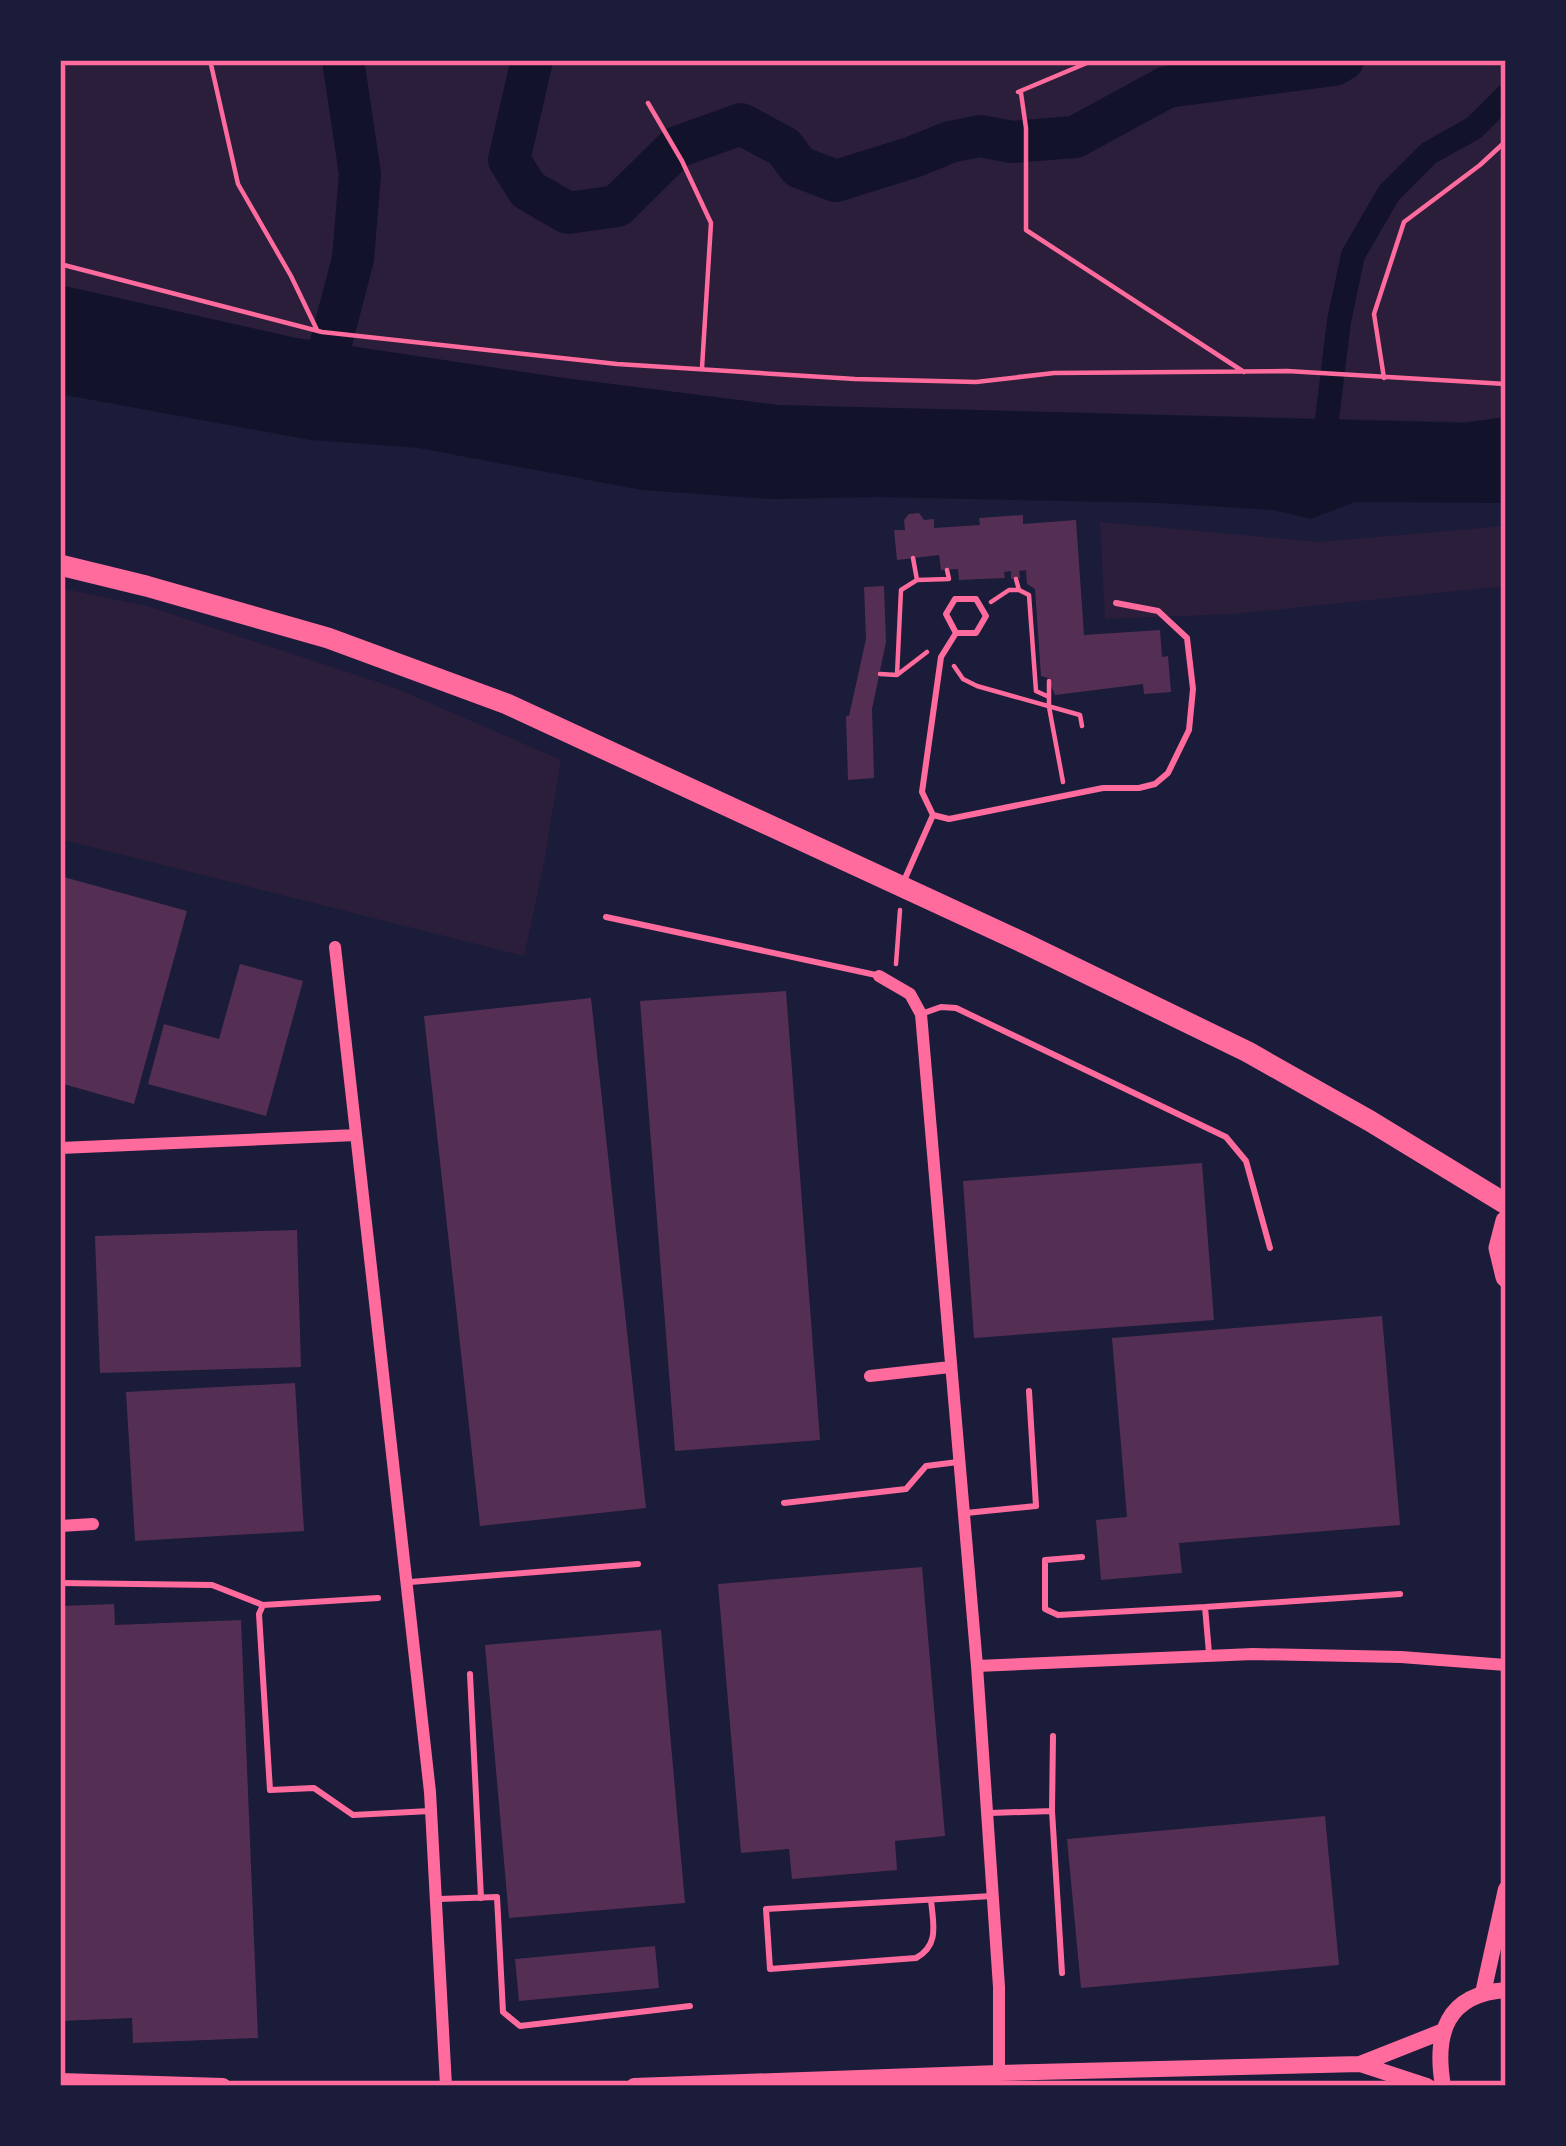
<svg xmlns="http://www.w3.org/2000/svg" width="1566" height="2146" viewBox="0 0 1566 2146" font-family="Overpass,sans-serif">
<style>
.green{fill:#2a1e3b}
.water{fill:#12122b}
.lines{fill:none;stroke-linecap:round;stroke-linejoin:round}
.canal{stroke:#12122b;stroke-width:24}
.river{stroke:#12122b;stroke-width:42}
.building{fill:#542f53}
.path{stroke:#ff6b9d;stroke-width:4.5}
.service{stroke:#ff6b9d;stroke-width:6}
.minor{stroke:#ff6b9d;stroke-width:12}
.tertiary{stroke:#ff6b9d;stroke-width:16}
.primary{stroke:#ff6b9d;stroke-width:21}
.neatline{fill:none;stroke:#ff6b9d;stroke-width:4.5}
</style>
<rect width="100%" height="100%" fill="#1b1b3a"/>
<path class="green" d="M60 60H1506V417L1466 422 777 405 564 378 296 338 60 285Z
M1100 522 1318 542 1506 526V586L1234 614 1105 619Z
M60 588 147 606 393 687 561 760 544 863 524 956 60 839Z"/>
<path class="water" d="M60 285 296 338 564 378 777 405 1464 423 1506 417V503L1355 502 1310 519 1274 510 1162 503 878 497 773 499 642 490 419 448 311 440 60 394Z"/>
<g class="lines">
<path class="canal" d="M1323 452 1339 321 1353 255 1389 193 1429 153 1474 128 1506 96"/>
<path class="river" d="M532 60 509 160 528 190 568 213 617 206 677 147 741 124 784 147 799 167 836 181 913 157 950 142 980 136 1012 142 1075 137 1167 87 1334 65 1343 60
M322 377 353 259 360 174 343 60"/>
</g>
<path class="building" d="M919 513 924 520 934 519V528L980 525 979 518 1023 515V524L1076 520 1084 635 1160 630 1162 657 1168 656 1171 692 1144 694 1143 684 1055 695 1049 681 1051 679 1041 676 1035 589 1027 584 1026 570 1019 571 1020 578 1011 579V571L1004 572 1005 578 959 580 958 569 941 570 939 555 897 560 894 530H905L904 520 909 514Z
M884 586 886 642 872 709 874 778 848 780 846 716H849L866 639 864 587Z
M60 876 187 911 134 1104 60 1083Z
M240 964 303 981 266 1116 148 1084 164 1024 219 1039Z
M786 991 820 1440 675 1451 640 1001Z
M591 998 646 1508 480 1526 424 1016Z
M1202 1163 1214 1320 974 1338 963 1181Z
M297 1230 301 1367 100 1373 95 1236Z
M1382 1316 1400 1525 1179 1543 1182 1573 1101 1580 1096 1520 1127 1517 1112 1338Z
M295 1383 304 1531 135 1541 126 1392Z
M922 1567 945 1836 895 1841 897 1870 792 1879 789 1849 741 1853 718 1584Z
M114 1604 115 1625 241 1620 258 2038 133 2043 132 2018 60 2021V1606Z
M661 1630 685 1903 509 1918 485 1645Z
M1325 1816 1339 1965 1081 1988 1067 1839Z
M655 1946 659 1988 519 2001 515 1959Z"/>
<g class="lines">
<path class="path" d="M210 60 238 184 291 276 317 330
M1018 92 1094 60
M1021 93 1026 128V230L1244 372
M648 103 682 161 711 223 702 368
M60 264 322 332 617 364 855 379 976 382 1054 373 1287 371 1506 384
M1384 378 1374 314 1404 222 1480 165 1506 141
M913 558 917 580
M1019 590 1029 595 1036 691 1049 697
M991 602 1009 590H1019L1016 579
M954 666 963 679 977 686 1080 715 1082 726
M880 674 897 675 927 652
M897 675 901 590 917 580 949 579 947 570
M1049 681V707L1063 782
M896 964 900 910"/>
<path class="service" d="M955 599H976L986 616 976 633H956L946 614Z
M933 815 949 819 1103 788H1139L1155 784 1168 773 1189 730 1193 689 1187 638 1158 611 1116 603
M903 883 933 815 922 792 941 657 956 633
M606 917 876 975
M921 1014 941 1007 956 1008 1226 1137 1246 1161 1270 1248
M784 1503 906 1489 926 1466 958 1462
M966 1513 1036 1506 1029 1391
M1082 1557 1045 1560V1609L1058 1615 1205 1607 1209 1653
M410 1582 638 1564
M60 1583 212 1585 263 1605
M378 1598 263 1605 259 1614 270 1790 314 1788 353 1815 430 1811
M1205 1607 1400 1594
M470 1674 481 1898
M1052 1811 1062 1973
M990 1813 1052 1811 1053 1736
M439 1899 497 1897 503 2012 520 2026 690 2006
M931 1900C933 1923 940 1945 916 1958L770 1969 766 1909 992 1896"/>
<path class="minor" d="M335 947 430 1792 446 2086
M879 976 910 994 921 1014 977 1666 999 1987V2073
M60 1148 356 1135
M870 1376 950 1367
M60 1526 93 1524
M977 1666 1253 1654 1401 1657 1506 1665"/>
<path class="tertiary" d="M1483 1993 1506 1889
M1360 2064 1427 2086
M60 2081 223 2086
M634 2086 999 2073 1360 2064 1441 2032
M1443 2086C1434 2034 1446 1994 1506 1990"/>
<path class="primary" d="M60 565 146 586 328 638 507 704 1026 944 1248 1052 1370 1121 1506 1204
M1506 1221 1499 1248 1506 1277"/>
</g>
<rect width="1566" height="2146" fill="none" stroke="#1b1b3a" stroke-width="126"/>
<rect x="63" y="63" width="1440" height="2020" class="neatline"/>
</svg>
